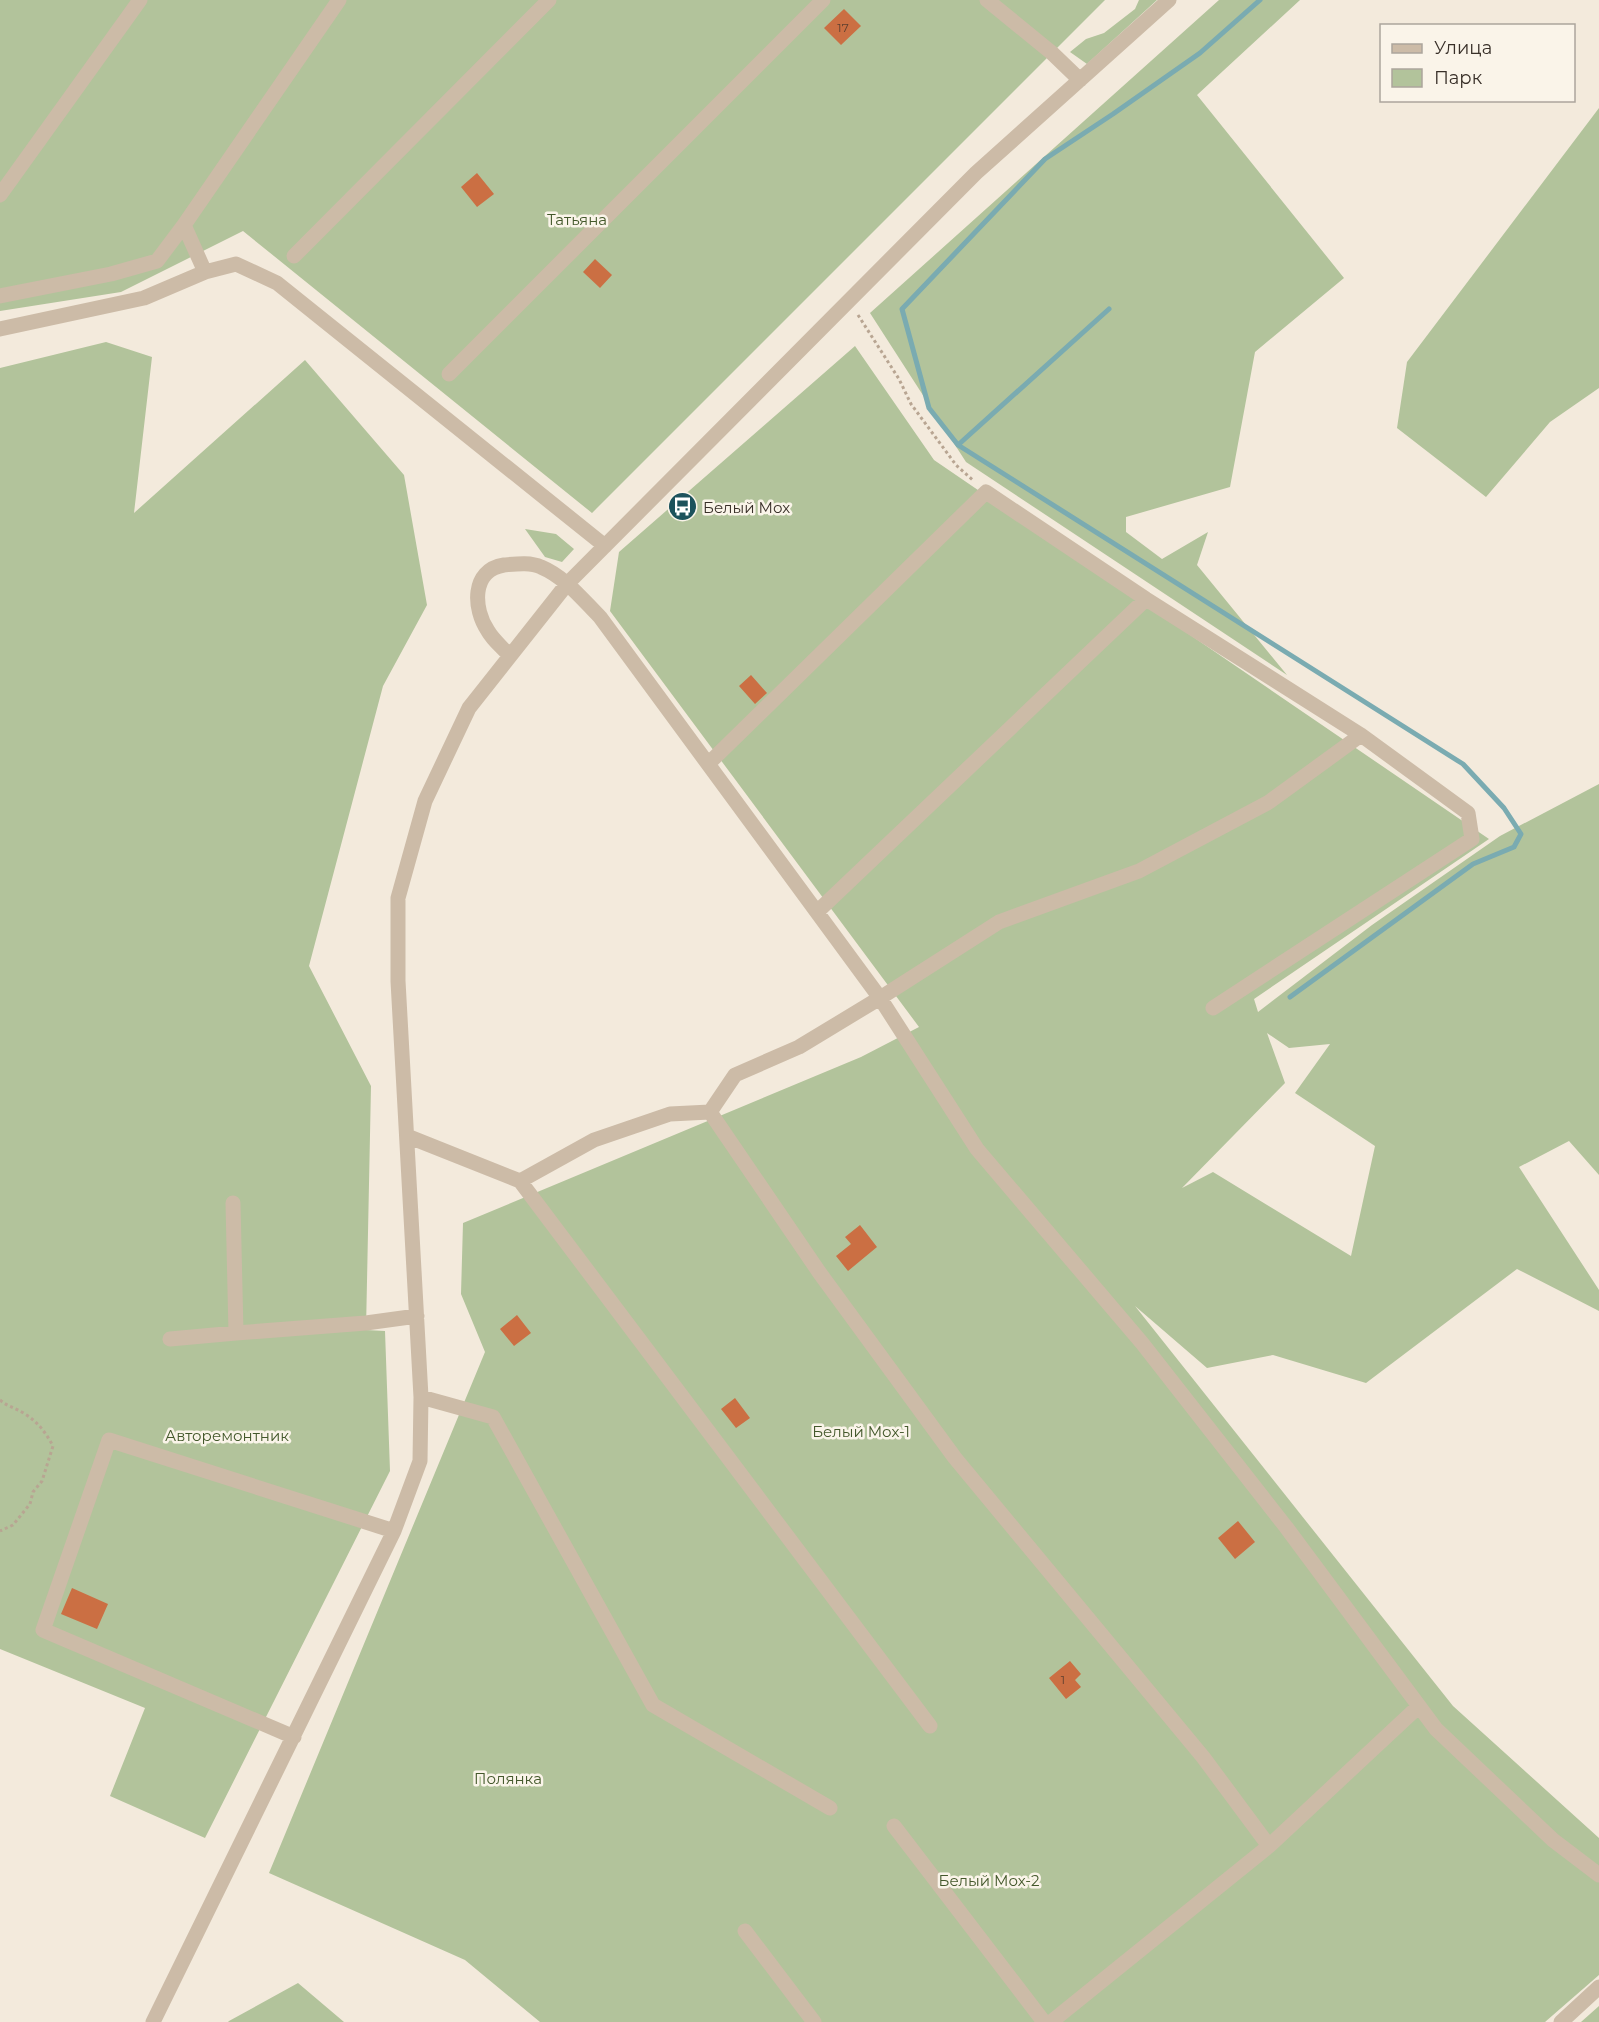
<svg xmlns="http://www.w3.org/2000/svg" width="1599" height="2022" viewBox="0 0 1599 2022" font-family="Montserrat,sans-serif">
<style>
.green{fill:#b2c39b;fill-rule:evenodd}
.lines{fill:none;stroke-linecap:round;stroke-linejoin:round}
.stream{stroke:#7aabb1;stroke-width:5}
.building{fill:#cb6f43}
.path{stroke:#b8a592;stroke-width:3;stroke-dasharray:3 3;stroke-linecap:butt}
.minor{stroke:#ccbba7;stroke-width:15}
.labels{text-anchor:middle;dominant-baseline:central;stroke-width:5;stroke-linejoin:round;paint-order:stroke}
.number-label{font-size:12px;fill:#5d3f2f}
.park-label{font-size:15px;fill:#43582b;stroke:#faf4e9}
.poi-label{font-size:15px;fill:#382f28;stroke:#faf4e9;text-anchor:start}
</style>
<rect width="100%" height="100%" fill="#f3eadc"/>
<path class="green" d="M0 0H1105L592 513 243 231 121 292 0 311Z
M1139 0H1157L1087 64 1070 52 1086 39 1104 33 1135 9Z
M1219 0H1300L1197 95 1344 278 1255 352 1230 487 1126 517V532L1162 559 1208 532 1197 565 1287 675 966 462 870 313Z
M1599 108V388L1550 422 1486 497 1397 428 1407 362Z
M106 342 152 357 134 513 305 360 404 475 427 605 383 686 309 966 371 1086 366 1330 385 1331 390 1471 205 1838 110 1796 145 1708 0 1649V368Z
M855 346 934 460 1489 839 1254 999 1258 1012 1372 925 1500 836 1599 784V1175L1569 1141 1519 1167 1599 1290V1311L1517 1269 1366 1383 1273 1355 1207 1368 1135 1306 1453 1706 1599 1838V1975L1545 2022H540L465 1960 269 1873 485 1352 461 1294 463 1223 861 1057 919 1027 610 611 619 552ZM1267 1033 1289 1048 1330 1044 1295 1093 1375 1146 1351 1256 1213 1172 1182 1188 1285 1083Z
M525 529 556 534 574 549 562 562 545 557Z
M298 1983 344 2022H228L229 2021Z
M1599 2006V2022H1581Z"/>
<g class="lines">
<path class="stream" d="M1260 0 1200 53 1113 114 1045 159 902 309 929 408 958 445 1463 764 1504 808 1521 834 1514 847 1473 864 1290 997
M958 445 1109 309"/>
</g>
<path class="building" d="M844 9 861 26 841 45 824 28Z
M477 173 494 194 477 207 461 187Z
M595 259 612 275 600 288 583 272Z
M751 675 767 693 755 704 739 686Z
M860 1225 877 1247 848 1271 836 1256 851 1244 845 1237Z
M517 1315 531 1333 514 1346 500 1329Z
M735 1398 750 1418 736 1428 721 1409Z
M1238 1521 1255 1542 1235 1559 1218 1538Z
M72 1588 108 1604 97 1629 61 1614Z
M1070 1661 1081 1674 1075 1680 1081 1687 1066 1699 1049 1678Z"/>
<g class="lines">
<path class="path" d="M858 315 899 379 911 404 956 465 974 481
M0 1400C8 1407 16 1408 25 1414 38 1422 46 1433 53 1446L42 1481 33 1492 30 1504 13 1525 0 1531"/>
<path class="minor" d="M987 0 1052 53 1080 80
M0 195 140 0
M184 225 205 272
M294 256 549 0
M0 296 111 274 157 261 184 225 339 0
M0 329 144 298 205 272 236 264 277 283 605 546
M449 374 823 0
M509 655C502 647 493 640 488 631 473 609 471 570 504 565 516 564 530 562 541 567 565 577 582 599 600 617L880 998 977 1149 1142 1343 1286 1527 1436 1729 1553 1840 1599 1875
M708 764 986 492 1146 599 1361 735 1468 813 1472 839 1213 1008
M817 912 1146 599
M710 1112 819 1272 955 1458 1203 1757 1269 1846
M407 1136 520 1181 930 1726
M520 1181 594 1140 670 1114 710 1112 735 1075 799 1047 880 998 999 922 1139 871 1269 802 1361 735
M233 1203 236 1333 366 1323 417 1316
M170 1339 236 1333
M421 1397 493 1417 653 1705 830 1808
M294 1737 43 1630 109 1440 394 1531
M894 1826 1044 2022
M745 1931 814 2022
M153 2022 394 1531 420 1461 421 1397 398 981V898L425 801 469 708 567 584 976 173 1169 0
M1051 2022 1269 1846 1419 1706
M1561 2022 1599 1987"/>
</g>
<defs>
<symbol id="bus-disc" viewBox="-11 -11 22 22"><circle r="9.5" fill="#1c525c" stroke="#faf4e9"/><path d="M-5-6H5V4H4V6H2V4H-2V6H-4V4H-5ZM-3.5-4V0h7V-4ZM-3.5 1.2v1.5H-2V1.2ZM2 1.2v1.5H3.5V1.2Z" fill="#fff"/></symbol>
</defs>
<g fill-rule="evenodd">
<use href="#bus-disc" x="666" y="490" width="33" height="33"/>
</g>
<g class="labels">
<g class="number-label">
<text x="843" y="27">17</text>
<text x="1063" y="1679">1</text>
</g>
<g class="park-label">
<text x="577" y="219">Татьяна</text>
<text x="861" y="1431">Белый Мох-1</text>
<text x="227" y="1435">Авторемонтник</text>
<text x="508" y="1778">Полянка</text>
<text x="989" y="1880">Белый Мох-2</text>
</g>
<g class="poi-label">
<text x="703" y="507">Белый Мох</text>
</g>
</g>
<rect x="1380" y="24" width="195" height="78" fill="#faf4e9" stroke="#aca59c" stroke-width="1.5"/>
<rect x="1392" y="44" width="30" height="9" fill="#ccbba7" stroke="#aca59c" stroke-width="1.5"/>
<text x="1434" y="54" font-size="18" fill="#382f28">Улица</text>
<rect x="1392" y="69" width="30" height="18" fill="#b2c39b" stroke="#aca59c" stroke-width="1.5"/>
<text x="1434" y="84" font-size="18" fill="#382f28">Парк</text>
</svg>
